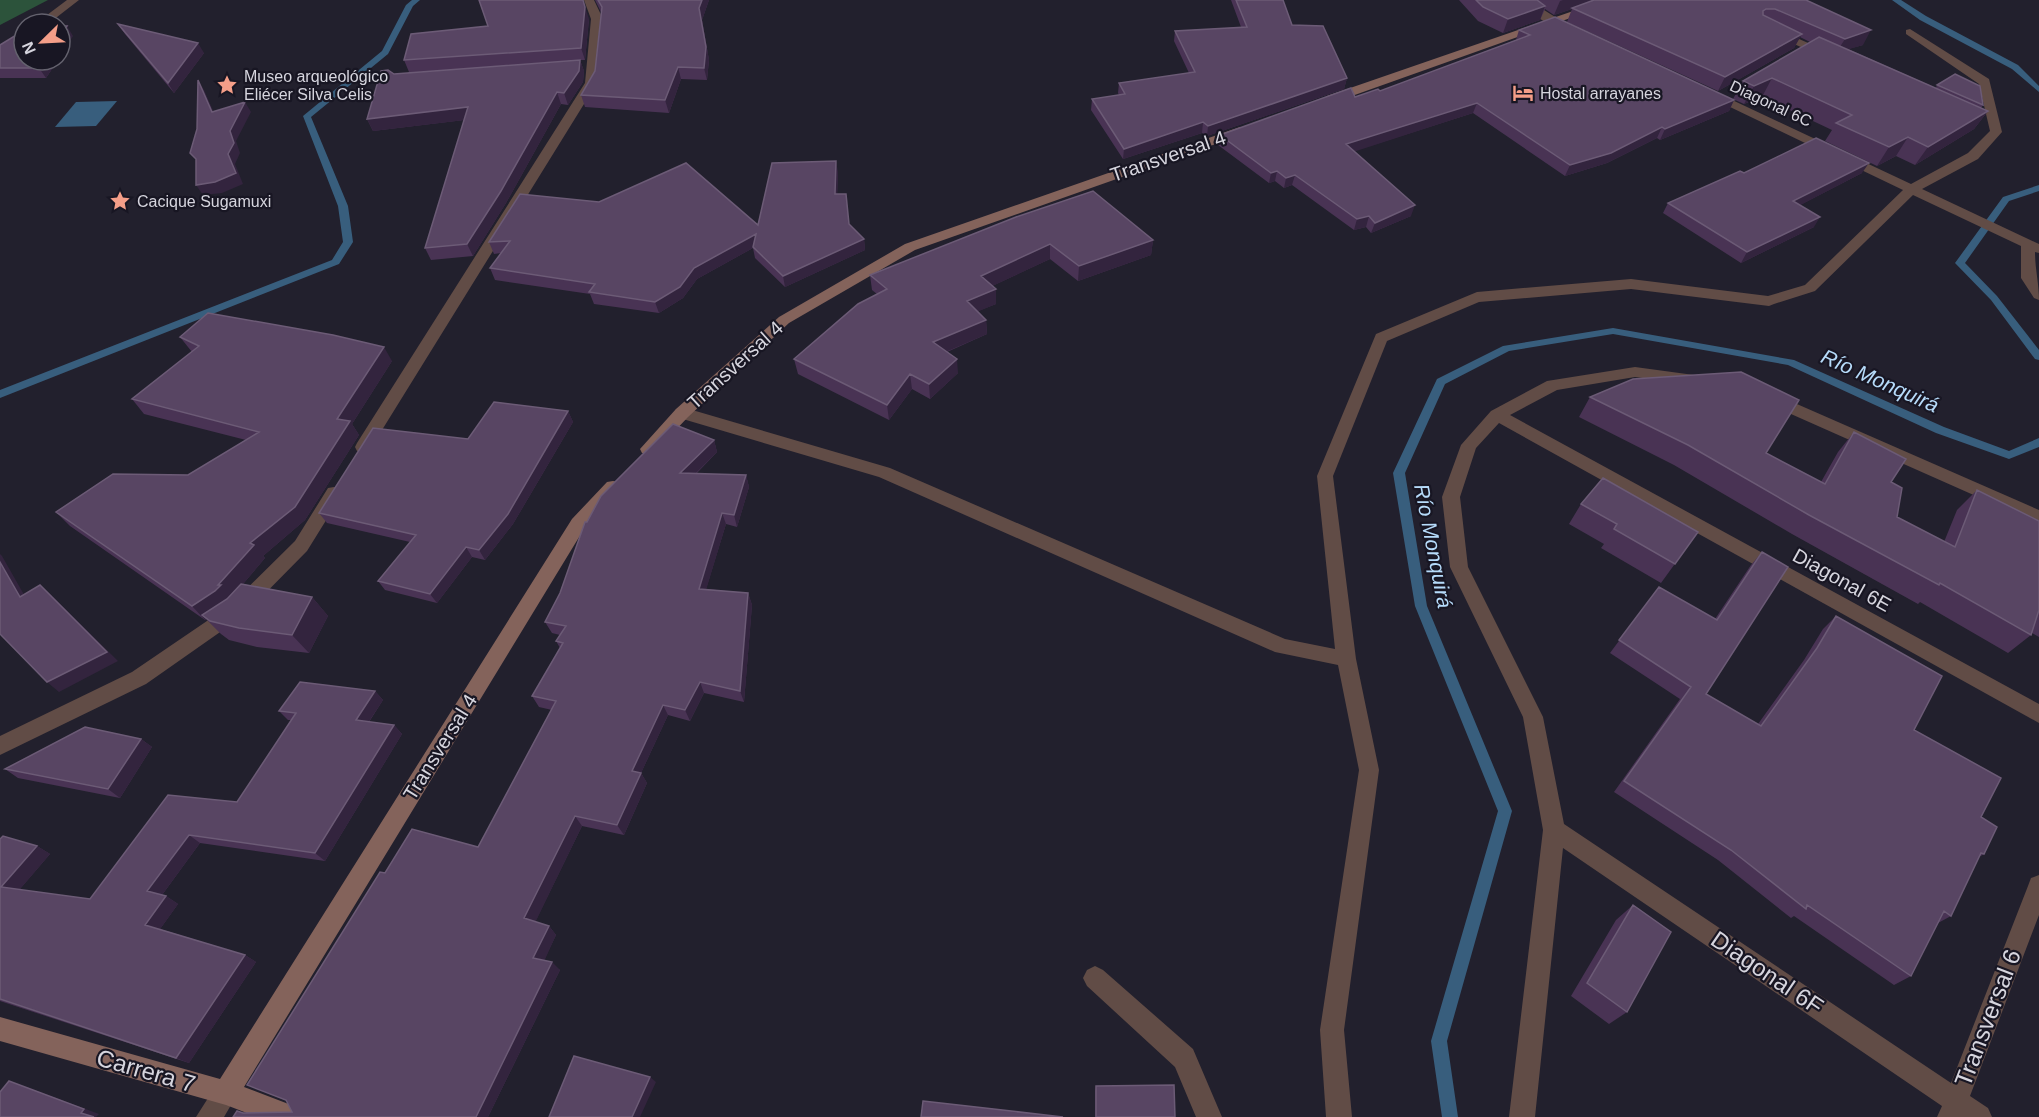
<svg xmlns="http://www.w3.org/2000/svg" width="2039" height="1117" viewBox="0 0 2039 1117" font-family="Helvetica,sans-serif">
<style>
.green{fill:#2c533b}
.water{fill:#385e7d}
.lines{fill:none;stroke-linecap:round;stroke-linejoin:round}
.stream{fill:#385e7d;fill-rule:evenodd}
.street{fill:#614c46;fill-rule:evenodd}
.secondary{fill:#84635b;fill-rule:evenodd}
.wall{fill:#493354}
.shaded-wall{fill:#33243e}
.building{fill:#584563;stroke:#6c5b76;stroke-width:1.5}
.labels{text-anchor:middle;stroke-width:4.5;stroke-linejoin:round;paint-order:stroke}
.far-poi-label{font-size:16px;fill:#d6d5de;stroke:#181623;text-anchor:start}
.far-street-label{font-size:16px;fill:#d6d5de;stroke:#181623}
.street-label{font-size:20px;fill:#d6d5de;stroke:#181623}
.water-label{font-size:21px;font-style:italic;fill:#b6dbfa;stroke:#181623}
.near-street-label{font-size:24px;fill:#d6d5de;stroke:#181623}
</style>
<rect width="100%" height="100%" fill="#22202d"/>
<path class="green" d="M0 0H48L0 25Z"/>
<path class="water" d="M117 101 96 126 55 127 76 102Z"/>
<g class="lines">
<path class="stream" d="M412 0H420L413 6 388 54 311 117 348 206 353 242 339 264 0 398V390L332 260 343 242 338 206 303 116 382 51 406 5Z
M1892 0H1901L1926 16 2018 65 2039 86V92L2012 69 1920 20Z
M2039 185V191L2009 201 1965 263 1997 296 2039 350V360L2035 359 1991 300 1955 263 2003 197Z
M1613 328 1794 360 1944 427 2009 451 2039 438V447L2009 459 1936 433 1788 365 1613 334 1509 351 1445 384 1405 473 1427 606 1512 811 1447 1041 1458 1117H1442L1431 1041 1498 811 1415 606 1393 473 1437 379 1503 346Z"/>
<path class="street" d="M67 0H79L48 24H35Z
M584 0H594L603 19 597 83 369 451H357L355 447 357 443 585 83 591 19Z
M1516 0H1528L1576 30 1574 32C1560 35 1525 10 1516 0Z
M1776 29 1831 53 1833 55 1827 58 1823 57 1772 34V30Z
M1910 29 1989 79 2002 132 1978 159 1922 189 2039 244V253L2035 252C2035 269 2039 283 2039 300L2034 298 2021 278V246L1913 195 1815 291 1774 304 1769 306 1631 289 1479 302 1387 341 1333 476 1356 659 1379 770 1344 1030 1352 1117H1326L1320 1030 1359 770 1338 665 1275 652 879 477 676 417 674 413 676 409 682 407 890 468 1285 639 1335 649 1317 476 1376 334 1477 292 1631 279 1768 296 1805 285 1903 190 1703 94 1709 90 1713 91 1911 184 1968 153 1990 131 1979 84 1906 34V30Z
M1635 367 1694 375 1700 376 1702 380 1700 384 1694 385 1635 377 1557 390 1510 415 2039 704V723L1499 423 1476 448 1460 497 1468 567 1543 717 1564 824 1951 1083 2028 886 2031 878 2039 875V915L1970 1096 1988 1108 1992 1117H1937L1942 1106 1563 848 1535 1117H1509L1543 830 1523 717 1450 567 1442 497 1461 445 1491 411 1547 381Z
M1772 393 2039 510V524L1766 403 1764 399 1766 395Z
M334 487 340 488 343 493 307 551 243 616 146 684 0 755V736L132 672 229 606 295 541 328 488Z
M1095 966 1103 970 1193 1049 1222 1117H1196L1175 1067 1087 986 1083 978 1087 970Z
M226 1081 235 1084 238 1093 224 1117H196L217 1084Z"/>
<path class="secondary" d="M1605 0H1621L1335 102 1331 103 1325 99 1327 96Z
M1240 127 1244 128 1246 131 1244 134 915 250 789 323 688 417 654 453H642L640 449 676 409 779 317 905 244Z
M613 481 619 482 622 487 619 492 584 529 244 1087 299 1108 303 1117H257L226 1105 0 1041V1017L220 1079 572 519 607 482Z"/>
</g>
<path class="wall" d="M595 0H709L702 20 709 60 707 80 681 79 669 113 585 107 581 95 595 71 601 12Z
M1231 0H1283L1292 25 1347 78 1344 89 1207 136 1202 133 1123 159 1091 110 1092 99 1119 95 1118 93 1119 83 1189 73 1174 41 1175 31 1241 27Z
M1459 0H1806L1863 45 1848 49 1936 88 1937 85 1983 105 1981 108 1988 111 1974 129 1915 165 1896 156 1877 166 1825 141 1832 130 1762 97 1744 104 1733 99 1743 81 1810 42 1800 37 1794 48 1718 91 1567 22 1572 9 1554 15 1545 9 1540 20 1503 33 1478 21Z
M589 19 585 60H580L584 71 583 82 568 105 561 104 506 203 473 256 431 260 425 248 464 120 373 131 367 119 409 72 404 60Z
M118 24 204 53 174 93 125 34Z
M1519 30 1734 100 1729 111 1660 140 1657 138 1607 163 1565 176 1473 113 1354 151 1411 216 1371 233 1366 227 1354 230 1292 185 1284 188 1275 181 1269 183 1218 145 1220 135 1380 91 1516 40Z
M0 45 58 60 46 78H0Z
M838 172 837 194H846L849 225 864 239 865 250 785 287 755 258 753 248 697 279 683 298 659 313 594 304 590 294 495 280 490 268 501 253 494 254 489 242 520 194 758 225Z
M1744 173H1862L1800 205 1814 227 1741 263 1663 213 1668 203Z
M1016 217 1153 240 1151 255 1078 281 1050 259 992 286 996 289V304L978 311 986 320 987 334 947 352 958 373 930 399 912 389 889 420 798 374 794 359 877 294 872 290 870 275Z
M180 337 392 361 352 424 359 435 305 520 263 556 265 558 243 584 312 597 328 616 309 653 257 647 229 640 221 634 206 619 205 620 70 526 56 512 188 475 246 440 144 414 132 399 192 352Z
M1590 397 1766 453 1821 482 1838 452 1854 432 1891 482 1897 517 1944 542 1957 510 1977 490 2039 521V637L2032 633 2031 635 2008 653 1920 602 1918 604 1792 534 1674 465 1579 417Z
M568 411 573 422 513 524 485 560 472 557 437 603 385 590 378 581 410 542 327 523 319 513 468 439Z
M714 440 717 452 696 474 746 475 749 487 737 527 726 524 706 589 748 593 752 605 744 702 704 693 690 721 668 715 641 773 647 783 624 835 582 826 535 922 549 926 556 935 544 960 560 970 488 1117 243 1113 292 1112 287 1101 247 1085 385 873 478 847 552 710 539 707 532 696 560 648 556 641 560 635 552 633 545 622 560 593 587 522Z
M1581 504 1698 532 1661 583 1601 548 1604 544 1569 524Z
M1762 552 1706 694 1758 724 1804 660 1823 629 1836 616 1914 730 1981 817 1984 854 1979 857 1951 916 1938 923 1911 976 1894 985 1794 916 1791 918 1718 860 1614 792 1680 699 1610 653 1659 587 1715 619 1751 565Z
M375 691 383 700 369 722 394 725 402 734 325 861 200 843 162 895 166 896 178 904 160 929 245 955 256 962 189 1063 0 1001V839L37 846 50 854 19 890 90 899 237 802 292 720H288L279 711Z
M141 739 152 747 120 798 18 778 5 769Z
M1633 905 1627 1012 1609 1024 1571 996 1616 920Z
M1096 1086 1175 1117H1095V1091Z"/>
<path class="shaded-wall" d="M702 0H709L702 20 709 60 707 80 704 68 699 8Z
M1563 0H1598L1572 8V9L1554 15 1560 1Z
M1545 6 1540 20 1503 33 1508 19Z
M585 7 589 19 585 60 581 48Z
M67 26 73 36 60 57V36Z
M1871 30 1863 45 1836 53 1845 39Z
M1802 34 1794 48 1718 91 1725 77Z
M198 43 204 53 174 93 168 83Z
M44 60H58L46 78 39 68Z
M580 60 584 71 583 82 568 105 564 93Z
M678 67 681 79 669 113 665 100Z
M1347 78 1344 89 1207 136 1208 126Z
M1772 78 1762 97 1744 104 1754 86Z
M198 80 204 90 218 122 212 112Z
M557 92 561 104 506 203 473 256 467 244Z
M1734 100 1729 111 1660 140 1665 129Z
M245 102 251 112 236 141 240 153 235 164 243 184 222 193 203 195 196 185 228 154 230 131Z
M1477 103 1473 113 1344 155 1346 144Z
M468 107 473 119 373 131 367 119Z
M1988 111 1974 129 1915 165 1928 147Z
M1203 122 1202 133 1123 159 1124 149Z
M1662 127 1657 138 1607 163 1565 176 1570 165Z
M1908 137 1896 156 1877 166 1889 147Z
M836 161 838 172 837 205 835 194Z
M1869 163 1862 173 1787 212 1793 201Z
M1277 171 1275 181 1269 183 1271 173Z
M1295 175 1292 185 1284 188 1286 178Z
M1415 205 1411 216 1371 233 1375 223Z
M1369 216 1366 227 1354 230 1357 219Z
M1820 217 1814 227 1741 263 1747 252Z
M756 234 753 248 697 279 683 298 659 313 655 302 694 268Z
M864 239 865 250 785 287 783 276Z
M1153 240 1151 255 1078 281 1079 266Z
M1050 244V259L982 291 981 276Z
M996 289V304L967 316V301Z
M986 320 987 334 934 357 933 342Z
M384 347 392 361 352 424 359 435 305 520 263 556 265 558 232 597 202 615 206 619 205 620 192 606 218 585 250 543 337 419Z
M957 359 958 373 930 399 929 384Z
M910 374 912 389 889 420 887 405Z
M568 411 573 422 513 524 485 560 479 550Z
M714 440 717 452 684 485 680 473Z
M746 475 749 487 737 527 734 515Z
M722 513 726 524 703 600 699 589Z
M466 547 472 557 437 603 430 594Z
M0 554 2 556 31 607 20 597 0 562Z
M40 585 51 595 118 661 59 692 47 682Z
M748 593 752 605 744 702 740 691Z
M312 597 328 616 309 653 292 635Z
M700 682 704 693 690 721 685 710Z
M375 691 383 700 364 729 356 720Z
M663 705 668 715 641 773 647 783 624 835 617 825 632 771Z
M394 725 402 734 325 861 315 853Z
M141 739 152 747 120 798 108 789Z
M575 816 582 826 533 927 524 918Z
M189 835 200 843 159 899 147 891Z
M37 846 50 854 15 895 1 887Z
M166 896 178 904 158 932 145 925Z
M549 926 556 935 542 966 533 958Z
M245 955 256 962 189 1063 176 1058Z
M552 962 560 970 488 1117H476Z
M650 1077 656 1082 640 1117H632Z
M24 1086 99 1114 96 1117H93L81 1113Z"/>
<path class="building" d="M479 0H583L585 7 581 48 404 60 411 34 488 26Z
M598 0H702L699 8 706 47 704 68 678 67 665 100 581 95 595 71 602 7Z
M1236 0H1283L1292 25 1323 26 1347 78 1208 126 1203 122 1124 149 1092 99 1125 94 1119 83 1195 72 1175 31 1247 27Z
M1476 0H1537L1545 6 1508 19 1483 7Z
M1594 0H1806L1871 30 1845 39 1775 9H1766L1763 11V15L1802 34 1725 77 1572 8Z
M1555 17 1734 100 1665 129 1662 127 1611 153 1570 165 1477 103 1346 144 1415 205 1375 223 1369 216 1357 219 1295 175 1286 178 1277 171 1271 173 1220 135 1351 88 1355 97 1378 89 1380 91 1530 35 1519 30Z
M22 23 33 24H24V60H44L39 68H0V45L18 34Z
M118 24 198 43 168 83Z
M60 26H67L60 36Z
M1819 37 1988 111 1928 147 1908 137 1889 147 1836 123 1852 115 1772 78 1754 86 1743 81Z
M580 60 579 71 564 93 557 92 501 191 467 244 425 248 468 107 367 119 381 71 388 70 394 74Z
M1955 74 1980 86 1983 105 1937 85Z
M198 80 212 112 245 102 230 131 234 143 228 154 236 173 215 182 196 185V159L190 153 197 129Z
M1816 138 1869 163 1793 201 1820 217 1747 252 1668 203 1740 171 1744 173Z
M836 161 835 194H846L849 224 864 239 783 276 753 247 756 234 694 268 680 287 655 302 589 292 595 284 490 268 510 241 489 242 520 194 599 202 686 163 758 225 772 163Z
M1093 191 1153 240 1079 266 1050 244 981 276 996 289 967 301 986 320 933 342 957 359 929 384 910 374 887 405 794 359 858 304 887 289 870 275 1016 217Z
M208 313 333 335 384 347 337 419 350 421 295 507 250 543 254 545 218 585H221L215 591 192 606 56 512 113 474 188 475 259 432 132 399 199 346 180 337Z
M1741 372 1799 400 1766 453 1825 484 1854 432 1906 459 1891 482 1902 488 1897 517 1955 547 1977 490 2039 521V610L2031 635 1940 583 1939 585 1809 515 1688 445 1590 397 1633 379Z
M494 402 568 411 508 514 479 550 466 547 430 594 378 581 416 535 319 513 373 428 468 439Z
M673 424 714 440 680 473 746 475 734 515 722 513 699 589 748 593 740 691 700 682 685 710 663 705 632 771 641 773 617 825 575 816 524 918 549 926 533 958 552 962 476 1117H233L237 1111 243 1113 292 1112 286 1100 247 1085 380 872 385 873 412 829 478 847 556 701 532 696 563 643 556 641 566 626 545 622 560 593 585 522H587L601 496Z
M1603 478 1698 532 1675 564 1614 529 1617 524 1581 504Z
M1762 552 1788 567 1706 694 1761 726 1817 648 1836 616 1942 676 1914 730 2001 778 1981 817 1997 827 1984 854 1981 853 1951 916 1944 911 1911 976 1807 905 1806 909 1731 850 1624 781 1691 687 1619 640 1659 587 1717 620Z
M0 562 20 597 40 585 107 652 47 682 0 634Z
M241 584 312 597 292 635 239 628 210 621 202 615 227 599Z
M300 682 375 691 356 720 394 725 315 853 189 835 147 891 166 896 145 925 245 955 176 1058 0 999V839L3 836 37 846 1 887 90 899 168 795 237 802 296 713 279 711Z
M85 727 141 739 108 789 5 769Z
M1633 905 1671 932 1627 1012 1587 983Z
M574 1056 650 1077 632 1117H549Z
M9 1081 84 1109 81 1113 94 1117H0V1092Z
M1174 1085 1175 1117H1096V1086Z
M923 1101 1063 1117H921Z"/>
<defs>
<g id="sight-bare" transform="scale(1.62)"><path d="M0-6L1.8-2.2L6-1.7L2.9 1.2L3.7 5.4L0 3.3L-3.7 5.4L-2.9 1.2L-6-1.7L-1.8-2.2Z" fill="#f49e88" stroke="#181623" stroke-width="2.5" paint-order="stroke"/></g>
<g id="hotel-bare" transform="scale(1.62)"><path d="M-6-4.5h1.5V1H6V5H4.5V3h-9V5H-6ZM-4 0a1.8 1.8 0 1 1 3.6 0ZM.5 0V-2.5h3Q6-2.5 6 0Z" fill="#f49e88" stroke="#181623" stroke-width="2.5" paint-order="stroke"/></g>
</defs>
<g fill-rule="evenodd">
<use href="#sight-bare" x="227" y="85"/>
<use href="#hotel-bare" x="1523" y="93"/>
<use href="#sight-bare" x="120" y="201"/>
</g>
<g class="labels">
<g class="far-poi-label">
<text x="244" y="82">Museo arqueológico<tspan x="244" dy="18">Eliécer Silva Celis</tspan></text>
<text x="1540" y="99">Hostal arrayanes</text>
<text x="137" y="207">Cacique Sugamuxi</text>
</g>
<g class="far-street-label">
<text transform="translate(1771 103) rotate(25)" y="6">Diagonal 6C</text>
</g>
<g class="street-label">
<text transform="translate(1168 156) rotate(-19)" y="7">Transversal 4</text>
<text transform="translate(735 365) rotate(-42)" y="7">Transversal 4</text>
<text transform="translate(1842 580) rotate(29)" y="7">Diagonal 6E</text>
<text transform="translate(440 747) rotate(-58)" y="7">Transversal 4</text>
</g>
<g class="water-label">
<text transform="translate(1880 381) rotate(24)" y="7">Río Monquirá</text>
<text transform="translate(1433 546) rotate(79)" y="7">Río Monquirá</text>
</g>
<g class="near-street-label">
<text transform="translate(1767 973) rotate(34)" y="8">Diagonal 6F</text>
<text transform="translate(1988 1018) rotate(-69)" y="8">Transversal 6</text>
<text transform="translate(146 1071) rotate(16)" y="8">Carrera 7</text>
</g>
</g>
<g transform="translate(42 42) rotate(246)"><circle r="28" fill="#181623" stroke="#64626e" stroke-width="1.5"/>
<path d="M0-4.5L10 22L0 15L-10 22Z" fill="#f49e88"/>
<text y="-9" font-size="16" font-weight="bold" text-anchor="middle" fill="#d6d5de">N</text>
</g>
</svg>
